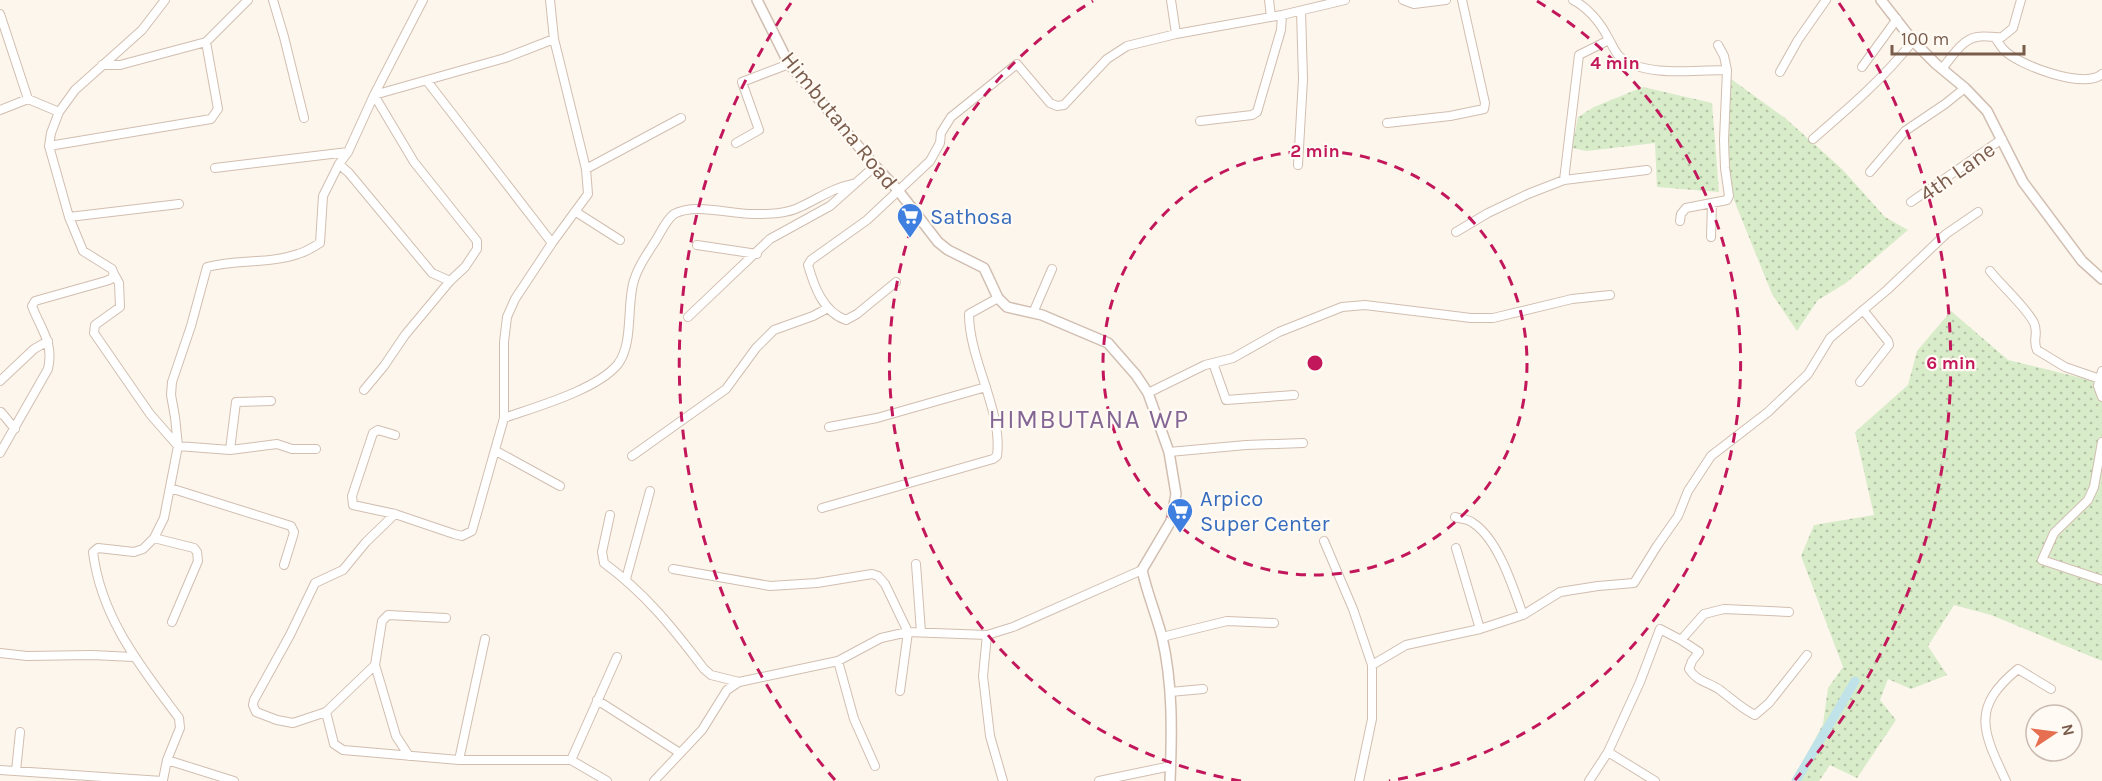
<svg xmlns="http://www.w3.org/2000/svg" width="2102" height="781" viewBox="0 0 2102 781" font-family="Karla,sans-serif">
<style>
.grass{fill:url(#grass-dots)}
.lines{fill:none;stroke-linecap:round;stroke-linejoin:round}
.canal{stroke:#bfe3e8;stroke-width:9}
.minor-casing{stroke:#d1beb0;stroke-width:10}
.tertiary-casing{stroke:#d1beb0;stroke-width:12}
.minor{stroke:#fff;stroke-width:8}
.tertiary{stroke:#fff;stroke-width:9}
.ring{fill:none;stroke:#c2185b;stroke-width:3;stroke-dasharray:10 8}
.labels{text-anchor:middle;stroke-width:4.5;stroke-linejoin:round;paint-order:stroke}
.street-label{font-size:22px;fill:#7a5c4d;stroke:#fffaf3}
.shop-label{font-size:22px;fill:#366cbe;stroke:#fffaf3;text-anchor:start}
.quarter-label{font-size:26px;letter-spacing:1.5px;fill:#846695;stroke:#fffaf3}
.centre{fill:#c2185b;stroke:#fffaf3;stroke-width:3}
.ring-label{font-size:18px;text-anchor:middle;font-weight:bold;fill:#c2185b;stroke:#fffaf3;stroke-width:4.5;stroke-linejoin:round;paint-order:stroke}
</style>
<defs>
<pattern id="grass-dots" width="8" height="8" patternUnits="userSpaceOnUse" patternTransform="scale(1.5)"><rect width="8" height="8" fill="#d8ecc9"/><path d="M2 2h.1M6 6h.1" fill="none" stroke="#b4c2a5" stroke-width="1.8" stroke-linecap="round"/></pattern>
</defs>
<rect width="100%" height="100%" fill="#fdf6ec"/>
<path class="grass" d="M1727 76 1785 118 1842 169 1885 217 1908 230 1846 283 1818 300 1797 331 1772 294 1734 200 1722 140Z
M1643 87 1712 103 1719 192 1657 187 1655 143 1587 151 1572 148 1578 117 1594 107Z
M1951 311 2008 360 2102 383V661L1991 615 1954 605 1928 646 1947 675 1911 689 1888 679 1880 700 1896 720 1857 778 1830 765 1819 781H1793L1823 724 1828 688 1843 667 1801 556 1814 525 1874 515 1855 432 1908 385 1917 351Z"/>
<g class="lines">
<path class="canal" d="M1796 781 1855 681"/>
<g class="minor-casing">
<path id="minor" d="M273 0 284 37 304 118
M1171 0 1176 34
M1269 0 1271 17
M1403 0 1414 4 1446 0
M1573 0C1587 7 1600 22 1607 36 1611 42 1614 51 1619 56 1642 78 1698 70 1727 70
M0 14 28 99
M1995 38C1998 41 2000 46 2004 50 2018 65 2085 90 2102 74
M1609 40 1579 55 1564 180 1647 170
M102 65H120L206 42 248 0
M1862 67 1897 19
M1942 69C1951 58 1962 39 1977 37 1985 35 1994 38 2002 37L2013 28 2021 0
M1780 72 1798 40 1826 0
M427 81 552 243
M0 110 28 99 59 112
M1200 121 1252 115 1257 112 1281 30 1282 15
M1387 123 1450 116 1484 109 1485 103 1462 0
M1813 139C1849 108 1884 78 1913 41
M736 143 759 130 742 82 789 64
M49 146 211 119 218 109 206 42
M339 164 349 173 432 273 450 281
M1298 165 1303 79 1301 11
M215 168 348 152
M586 169 681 118
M1870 172 1905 131 1945 104 1965 88
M1911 202 2002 139
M576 212 620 240
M69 217 179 204
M1680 221 1681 214 1686 208 1727 200 1729 196 1725 168 1724 140 1727 70 1724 56 1718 45
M1456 232 1488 213 1528 194 1564 180
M1711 237 1712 204
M697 245 757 254
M1990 271C2001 285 2027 308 2034 323 2039 334 2032 340 2037 350L2065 367 2100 379
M114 274 119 283 120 307 95 325 94 333 150 414 178 446 230 450 277 444 292 449H316
M896 282 857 314 846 320C823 312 814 286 808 265L811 260 867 220 930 161 940 143 941 133 951 117 1017 64 1050 103 1057 106 1064 105 1107 59 1127 46 1176 34 1282 15 1345 0
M1033 313 1052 269
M688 317 770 239 830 206 875 166
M1213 363 1226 400 1294 395
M2102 371 2098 386 2102 397
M0 381 34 349 48 341
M1860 382 1889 345 1888 341 1863 310
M364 390 384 366 405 335 450 281 465 267 477 249V241L414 162 374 95 505 58 554 39
M1148 393 1205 365 1233 358 1279 332 1342 307 1365 305 1471 318H1493L1572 299 1610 295
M0 414 1 412 15 429
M504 418C535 407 597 390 618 364 633 344 627 308 633 284 637 268 647 254 656 240 661 232 666 220 674 214 695 202 732 215 755 214 770 214 786 214 800 207 820 198 830 189 853 184
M829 427 877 418 986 387
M395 435 378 430 373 433 352 496 353 505 395 514 454 534 462 536 472 531 504 418V342L507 317 515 299 552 243 588 194 586 169 554 39 550 0
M2102 442 2094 487 2088 500 2054 533 2042 560 2102 580
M230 450 236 402 271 401
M496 451 560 486
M1169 452 1246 445 1303 443
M0 453 48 369C54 342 41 330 32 306L35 301 106 281 111 279 114 274 112 269 83 251 69 217 49 146 51 133 59 112 75 90 142 30 165 0
M632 456 726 389 756 348 774 330 813 316 828 308
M170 488 291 526 294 532 293 536 284 565
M822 508 993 459 997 456C1003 411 969 360 969 314L998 298
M610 515 602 552 604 563C645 593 673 628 704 669L711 675 739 682
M1455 517C1460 519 1469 519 1473 523 1498 539 1513 587 1523 615
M154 538 194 548 197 552 198 561 172 622
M1324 541 1353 609 1372 665V719L1359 781
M1456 548 1480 629
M916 564 921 632
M673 569 770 586 817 583 872 574 878 576 885 584 908 632 900 691
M626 579 650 491
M987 635 983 676 990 736 1003 781
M1162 637 1227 621 1274 623
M1681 640 1699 652 1692 661 1689 669C1697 682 1709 682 1720 690 1732 699 1742 709 1755 715L1769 703 1807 655
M0 653 27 656 92 655 133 657
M838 661 854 719 875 766
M375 665 326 712 293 723 277 720 256 712 253 705 254 700 290 635 315 583 343 570 366 542 395 514
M1372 665 1406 645 1480 629 1523 615 1560 592 1598 586 1634 583 1657 546 1678 516 1688 491 1711 456 1768 412 1808 374 1830 338 1887 290 1946 234 1978 212
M1170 692 1203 689
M597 700 680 753
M326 712 334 744 343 750 459 760H571L607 781
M1608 752 1655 781
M409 756 396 736 375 665 382 621 388 615 446 618
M167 760 234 781
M459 760 485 639
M571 760 617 657
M0 770 162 781
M16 771 20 732
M163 780 167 760 180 728 179 718C141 667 101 618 93 552L98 548 134 552 143 549 154 538 164 518 178 446 175 417 171 395 172 382 191 326 207 267C237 259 269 264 298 254 306 252 313 247 320 243L323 196 339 164 348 152 374 95 423 0
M654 781 702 730 727 690 739 682 838 661 881 638 908 632 987 635 1013 627 1142 570
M1099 781 1171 766
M1589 781 1608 752 1640 682 1660 629 1681 640 1704 614 1724 609 1789 612
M2006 781C1983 732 1970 708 2018 669L2051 689"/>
</g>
<g class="tertiary-casing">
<path id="tertiary" d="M757 0 789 64 875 166 897 189 938 242 948 250 984 268 998 298 1007 307 1042 315 1108 343 1136 375 1148 393 1169 452 1176 494 1171 521 1142 570C1147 593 1156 614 1162 637 1173 684 1172 733 1170 781
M1881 0 1913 41 1936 64 1965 88 1987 111 2023 182 2082 261 2102 279"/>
</g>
<use href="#minor" class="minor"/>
<use href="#tertiary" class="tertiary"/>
</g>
<g class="ring">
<circle cx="1315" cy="363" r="212"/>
<path d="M1241 781A424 424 0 0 1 1093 1M1537 1A424 424 0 0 1 1389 781"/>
<path d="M835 780A636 636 0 0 1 791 3M1839 3A636 636 0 0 1 1795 780"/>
</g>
<defs>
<g id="supermarket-pin" transform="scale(1.35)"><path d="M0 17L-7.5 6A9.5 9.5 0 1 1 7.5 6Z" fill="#3f7fe0" stroke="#fffaf3"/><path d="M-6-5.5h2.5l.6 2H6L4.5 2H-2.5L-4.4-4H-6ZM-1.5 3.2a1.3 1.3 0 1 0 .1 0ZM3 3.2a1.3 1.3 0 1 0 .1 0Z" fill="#fff"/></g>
</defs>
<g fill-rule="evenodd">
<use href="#supermarket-pin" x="910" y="216"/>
<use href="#supermarket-pin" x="1180" y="511"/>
</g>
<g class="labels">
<g class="street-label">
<text transform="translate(840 120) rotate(51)" y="8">Himbutana Road</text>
<text transform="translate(1957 171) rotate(-35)" y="8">4th Lane</text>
</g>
<g class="shop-label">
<text x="930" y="224">Sathosa</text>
<text x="1200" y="506">Arpico<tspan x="1200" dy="25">Super Center</tspan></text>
</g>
<g class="quarter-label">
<text x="1089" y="428">HIMBUTANA WP</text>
</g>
</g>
<circle cx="1315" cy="363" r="9" class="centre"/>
<g class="ring-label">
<text x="1615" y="69">4 min</text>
<text x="1315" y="157">2 min</text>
<text x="1951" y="369">6 min</text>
</g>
<g transform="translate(2054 733) rotate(77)"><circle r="28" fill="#fffaf3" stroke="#cabbb1" stroke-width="1.5"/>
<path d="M0-4.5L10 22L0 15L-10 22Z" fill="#e76f51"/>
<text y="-9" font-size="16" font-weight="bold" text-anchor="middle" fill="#7a5c4d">N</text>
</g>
<path d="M1892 45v9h132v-9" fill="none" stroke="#7a5c4d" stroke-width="3"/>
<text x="1901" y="45" font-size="18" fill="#7a5c4d" stroke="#fffaf3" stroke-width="4.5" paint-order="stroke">100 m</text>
</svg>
